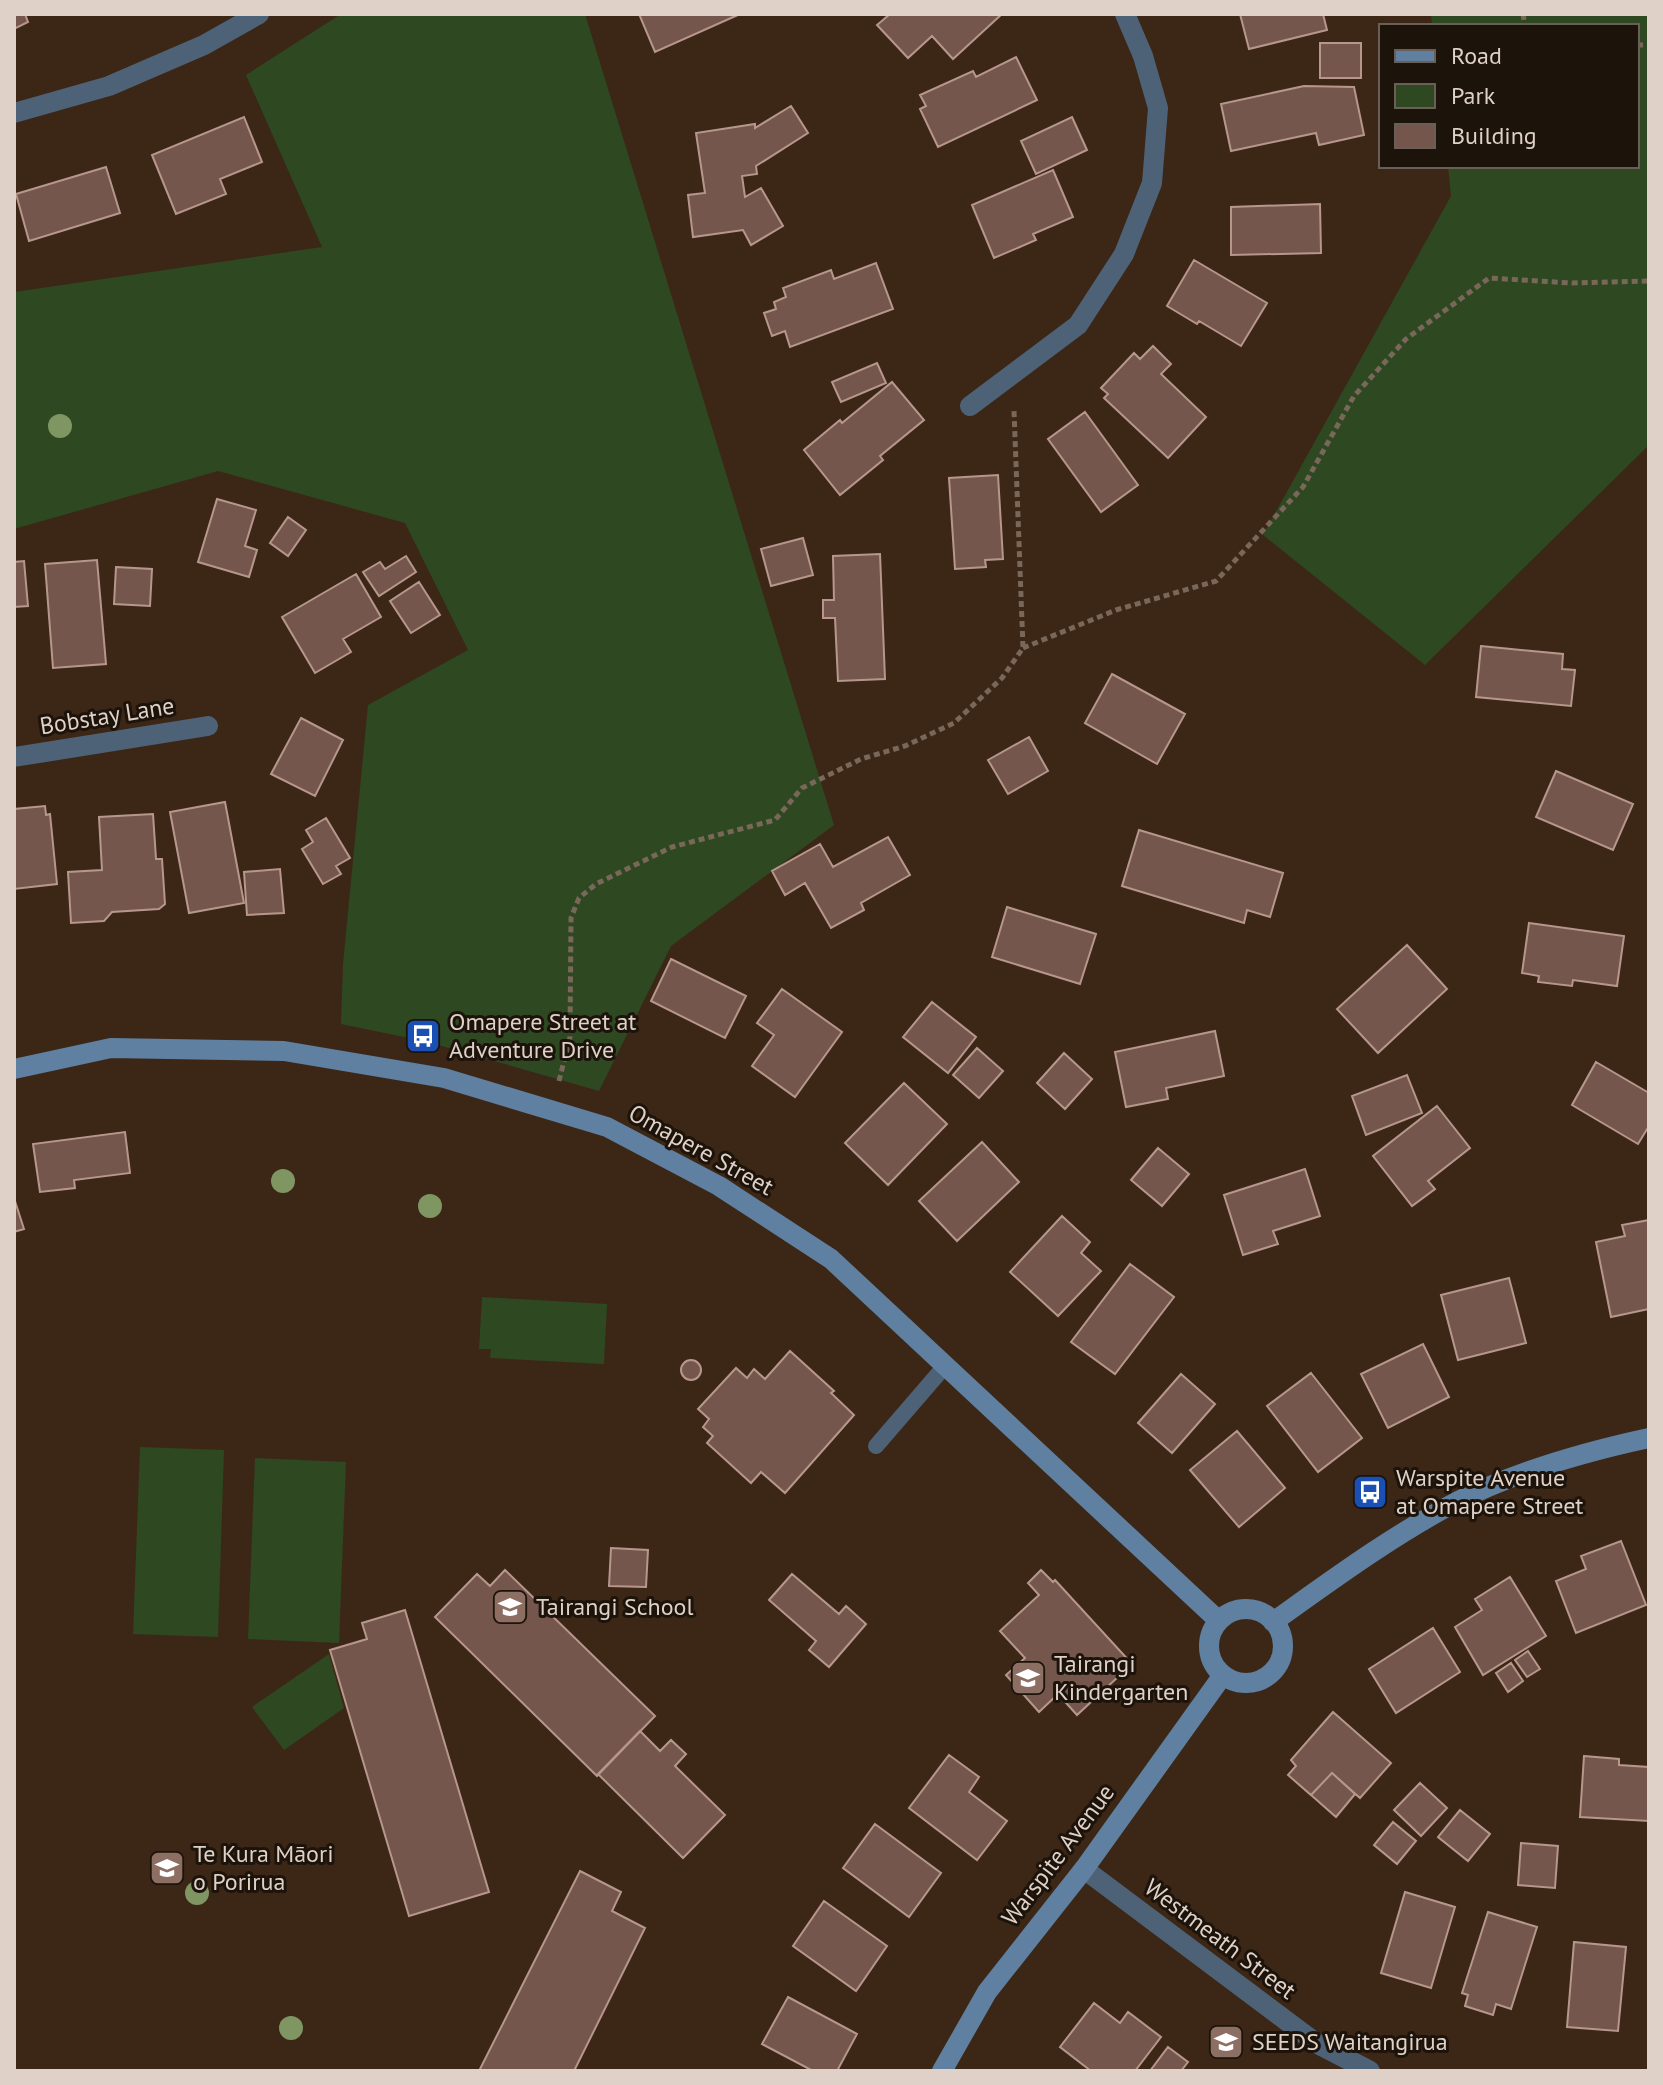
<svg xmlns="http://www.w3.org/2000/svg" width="1663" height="2085" viewBox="0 0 1663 2085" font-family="'PT Sans',sans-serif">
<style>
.green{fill:#2e4822}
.building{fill:#74564d;stroke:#b7978c;stroke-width:2}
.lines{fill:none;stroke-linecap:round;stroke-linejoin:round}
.path{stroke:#796759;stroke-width:5;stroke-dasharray:6 4;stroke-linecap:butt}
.service{stroke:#4e6277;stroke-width:16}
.minor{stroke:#4e6277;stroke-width:20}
.secondary{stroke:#5f80a1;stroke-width:20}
.tree{fill:#809662}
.labels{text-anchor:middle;stroke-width:6;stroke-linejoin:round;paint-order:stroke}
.street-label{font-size:24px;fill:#dfd1c7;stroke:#1c130b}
.poi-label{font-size:24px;fill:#dfd1c7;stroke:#1c130b;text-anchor:start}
</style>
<rect width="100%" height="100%" fill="#3c2717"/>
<path class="green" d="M341 14H585L834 825 671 946 599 1091 428 1042 341 1024 343 964 368 705 468 650 405 523 218 471 14 529V292L322 247 246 75Z
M1431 14H1649V445L1425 665 1263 535 1451 196 1448 166H1637V26H1432Z
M482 1297 607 1304 604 1364 490 1358 491 1349H479Z
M140 1447 224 1450 218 1637 133 1634Z
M255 1458 346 1462 339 1643 248 1639Z
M329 1654 344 1708 284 1750 252 1707Z"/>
<path class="building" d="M14 14H25L28 22 14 29Z
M639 14H740L655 52Z
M890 14H1002L953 59 932 36 908 58 877 25Z
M1240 14H1323L1327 30 1249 49Z
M1320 43H1361V78H1320Z
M1016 57 1037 100 938 147 920 109 926 106 920 95 973 71 976 77Z
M1304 86 1354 87 1364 135 1319 145 1316 133 1231 151 1221 104Z
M791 106 808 133 756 166 757 174 742 176 745 197 761 188 783 226 751 245 743 230 693 237 688 195 705 193 696 133 755 124V128Z
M244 117 262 162 220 179 226 194 176 214 152 155Z
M1072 117 1087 150 1036 174 1021 141Z
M106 167 120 213 29 241 16 194Z
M1053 170 1073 217 1033 234 1036 240 994 258 972 205Z
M1320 204 1321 253 1231 255V207Z
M1194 260 1267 303 1241 346 1199 321 1197 324 1167 306Z
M876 263 893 309 790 347 785 331 772 336 764 313 776 309 774 302 786 297 783 288 831 270 834 279Z
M1153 346 1171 364 1161 374 1206 417 1168 458 1104 398 1108 394 1101 388 1134 353 1140 359Z
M877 363 886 383 841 402 832 382Z
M892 382 924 420 880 456 883 460 840 495 804 450 840 420 842 423Z
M1085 412 1138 485 1101 512 1048 439Z
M998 475 1003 559 985 560 986 567 955 569 949 478Z
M217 499 256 510 245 546 257 550 249 577 198 562Z
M288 517 306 530 288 556 270 543Z
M803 538 813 575 771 586 761 549Z
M880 554 885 679 838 681 835 618H823V600H834L833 556Z
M406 556 416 572 379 596 363 572 380 562 385 569Z
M97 560 106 664 53 668 45 564Z
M24 561 28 606 14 607V562Z
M116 567 152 569 150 606 114 604Z
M356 574 381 617 343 639 351 652 315 673 282 617Z
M419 582 440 615 411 633 390 601Z
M1481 646 1563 654 1562 669 1575 670 1571 706 1476 697Z
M1112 674 1185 714 1157 764 1085 723Z
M301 718 343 740 315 796 271 774Z
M1029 737 1048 771 1008 794 988 760Z
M1556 771 1633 804 1613 850 1536 817Z
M225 802 244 903 189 913 170 812Z
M45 806 46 815 50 814 57 884 14 889V809Z
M153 814 156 859H162L165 904 159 909 112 912 104 921 71 923 68 872 102 870 99 817Z
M326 818 350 858 336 866 341 874 323 884 302 849 313 842 306 830Z
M1139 830 1283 873 1270 917 1247 910 1244 923 1122 886Z
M888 837 910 875 861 903 864 910 831 928 805 883 785 895 772 871 820 844 833 867Z
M280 869 284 913 247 915 244 872Z
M1007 907 1096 934 1080 984 992 957Z
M1529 923 1624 936 1617 986 1573 980 1572 986 1538 982 1539 976 1522 973Z
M1407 945 1447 989 1378 1053 1337 1009Z
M671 959 746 996 725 1038 651 1001Z
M782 989 842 1032 795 1097 752 1066 774 1035 757 1023Z
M932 1002 976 1037 948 1073 903 1037Z
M1215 1031 1224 1076 1166 1088 1168 1099 1126 1107 1115 1052Z
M977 1048 1003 1071 979 1098 953 1075Z
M1064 1053 1092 1079 1065 1109 1037 1083Z
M1596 1062 1649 1093V1126L1638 1144 1572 1105Z
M1407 1075 1422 1113 1366 1135 1352 1096Z
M904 1083 947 1124 888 1185 845 1143Z
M1437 1106 1470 1148 1428 1181 1435 1189 1412 1206 1373 1156Z
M125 1132 130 1173 74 1180 75 1188 40 1192 33 1144Z
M982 1142 1019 1182 957 1241 919 1201Z
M1158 1148 1189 1174 1162 1206 1131 1180Z
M1305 1169 1320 1216 1273 1231 1278 1244 1243 1255 1224 1195Z
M14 1198 24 1229 14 1232Z
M1062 1216 1090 1242 1081 1253 1101 1271 1058 1316 1010 1272Z
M1649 1220V1309L1611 1317 1596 1242 1625 1236 1622 1225Z
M1130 1264 1174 1297 1115 1374 1071 1342Z
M1509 1278 1526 1343 1458 1360 1441 1295Z
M1423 1344 1449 1397 1388 1428 1361 1374Z
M790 1351 834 1391 831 1393 854 1415 785 1493 761 1472 751 1483 707 1443 713 1436 703 1427 709 1419 698 1409 736 1368 747 1378 754 1369 765 1379Z
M681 1370a10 10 0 1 1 20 0a10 10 0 1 1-20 0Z
M1311 1373 1362 1438 1318 1472 1267 1406Z
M1181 1374 1215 1404 1172 1453 1138 1423Z
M1237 1431 1285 1488 1239 1527 1190 1470Z
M1621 1541 1646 1605 1576 1633 1556 1581 1586 1569 1581 1556Z
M611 1548 648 1550 646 1587 609 1586Z
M505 1570 655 1716 597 1776 435 1617 477 1574 490 1586Z
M1041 1570 1053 1582 1055 1580 1132 1664 1077 1715 1058 1694 1039 1712 1006 1675 1025 1658 1000 1631 1039 1595 1028 1583Z
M792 1574 839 1614 846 1606 866 1624 829 1667 809 1650 816 1641 769 1600Z
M1510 1577 1546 1636 1483 1675 1455 1627 1482 1610 1475 1599Z
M405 1610 489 1892 409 1916 330 1650 367 1639 362 1623Z
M1433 1628 1460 1672 1396 1713 1369 1669Z
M1528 1651 1540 1669 1527 1677 1515 1660Z
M1511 1663 1523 1681 1508 1692 1496 1673Z
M1333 1712 1391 1763 1360 1798 1332 1773 1311 1795 1288 1775 1296 1766 1291 1760Z
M640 1731 660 1751 671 1740 686 1754 675 1766 725 1815 683 1858 598 1774Z
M949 1755 979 1777 969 1792 1007 1821 977 1860 909 1808Z
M1584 1756 1619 1759V1765L1649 1767V1821L1580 1817Z
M1332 1773 1355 1794 1336 1817 1311 1795Z
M1420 1783 1447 1808 1421 1836 1394 1810Z
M1460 1810 1490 1834 1468 1861 1438 1837Z
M1393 1822 1416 1841 1397 1864 1374 1845Z
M875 1824 941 1873 909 1917 843 1868Z
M1521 1843 1558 1846 1555 1888 1518 1885Z
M580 1871 621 1892 612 1911 645 1928 574 2071H479Z
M1405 1892 1455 1907 1431 1988 1381 1973Z
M824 1901 887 1946 856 1991 793 1946Z
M1488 1912 1537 1927 1511 2009 1496 2004 1493 2015 1465 2006 1468 1995 1462 1993Z
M1574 1942 1626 1947 1618 2031 1567 2027Z
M788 1997 857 2034 837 2071H813L762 2044Z
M1094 2003 1120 2023 1128 2012 1161 2037 1135 2071H1091L1060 2047Z
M1168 2047 1188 2062 1181 2071H1150Z"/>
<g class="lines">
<path class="path" d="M1523 14 1525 26
M1637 45H1649
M1023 648 1116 610 1216 581 1303 487 1354 396 1406 339 1489 278 1572 283 1649 281
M559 1081 570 1037 571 918 579 898 596 884 672 847 775 820 802 788 861 759 905 746 954 723 1002 678 1023 648 1014 411"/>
<path class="service" d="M876 1446 945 1366"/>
<path class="minor" d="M14 113 109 86 204 45 259 14
M970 406 1078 325 1124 254 1152 183 1158 108 1143 56 1125 14
M14 757 208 726
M1084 1869 1316 2043 1370 2071"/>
<path class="secondary" d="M14 1069 111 1048 284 1051 444 1078 607 1127 719 1186 831 1259 1219 1621
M1209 1646a37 37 0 1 1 74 0a37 37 0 1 1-74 0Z
M1273 1622C1332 1580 1393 1535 1458 1501 1517 1471 1584 1452 1649 1438
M942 2071 987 1992 1084 1869 1223 1675"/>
</g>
<g class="tree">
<circle cx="60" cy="426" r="12"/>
<circle cx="283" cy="1181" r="12"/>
<circle cx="430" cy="1206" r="12"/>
<circle cx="197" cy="1893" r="12"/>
<circle cx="291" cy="2028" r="12"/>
</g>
<defs>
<g id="bus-square" transform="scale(1.8)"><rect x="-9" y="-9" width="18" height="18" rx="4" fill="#1a4fb4" stroke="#1c130b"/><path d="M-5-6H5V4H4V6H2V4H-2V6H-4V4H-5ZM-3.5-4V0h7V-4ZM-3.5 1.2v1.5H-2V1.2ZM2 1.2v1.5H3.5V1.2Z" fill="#fff"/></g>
<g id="school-square" transform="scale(1.8)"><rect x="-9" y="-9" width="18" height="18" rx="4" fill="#8d6e63" stroke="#1c130b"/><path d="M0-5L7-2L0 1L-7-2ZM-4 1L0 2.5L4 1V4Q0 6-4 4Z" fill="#fff"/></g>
</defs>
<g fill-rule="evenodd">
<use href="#bus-square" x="423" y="1036"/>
<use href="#bus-square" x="1370" y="1492"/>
<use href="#school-square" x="510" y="1607"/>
<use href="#school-square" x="1028" y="1678"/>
<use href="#school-square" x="167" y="1868"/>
<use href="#school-square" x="1226" y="2042"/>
</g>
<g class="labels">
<g class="street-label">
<text transform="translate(107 716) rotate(-9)" y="8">Bobstay Lane</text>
<text transform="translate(701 1150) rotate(29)" y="8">Omapere Street</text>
<text transform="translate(1058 1855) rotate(-53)" y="8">Warspite Avenue</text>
<text transform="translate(1220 1939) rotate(37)" y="8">Westmeath Street</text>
</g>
<g class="poi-label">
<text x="449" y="1030">Omapere Street at<tspan x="449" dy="28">Adventure Drive</tspan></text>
<text x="1396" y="1486">Warspite Avenue<tspan x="1396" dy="28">at Omapere Street</tspan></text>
<text x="536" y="1615">Tairangi School</text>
<text x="1054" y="1672">Tairangi<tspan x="1054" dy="28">Kindergarten</tspan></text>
<text x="193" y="1862">Te Kura Māori<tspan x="193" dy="28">o Porirua</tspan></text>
<text x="1252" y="2050">SEEDS Waitangirua</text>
</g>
</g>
<rect width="1663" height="2085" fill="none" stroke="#dfd1c7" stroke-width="32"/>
<rect x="1379" y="24" width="260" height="144" fill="#1c130b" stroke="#6a5f56" stroke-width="2"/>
<rect x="1395" y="50" width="40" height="12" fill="#5f80a1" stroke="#6a5f56" stroke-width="2"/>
<text x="1451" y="64" font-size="24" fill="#dfd1c7">Road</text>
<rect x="1395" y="84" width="40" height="24" fill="#2e4822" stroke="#6a5f56" stroke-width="2"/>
<text x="1451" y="104" font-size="24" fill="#dfd1c7">Park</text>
<rect x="1395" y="124" width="40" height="24" fill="#74564d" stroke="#6a5f56" stroke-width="2"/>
<text x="1451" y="144" font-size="24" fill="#dfd1c7">Building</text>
</svg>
